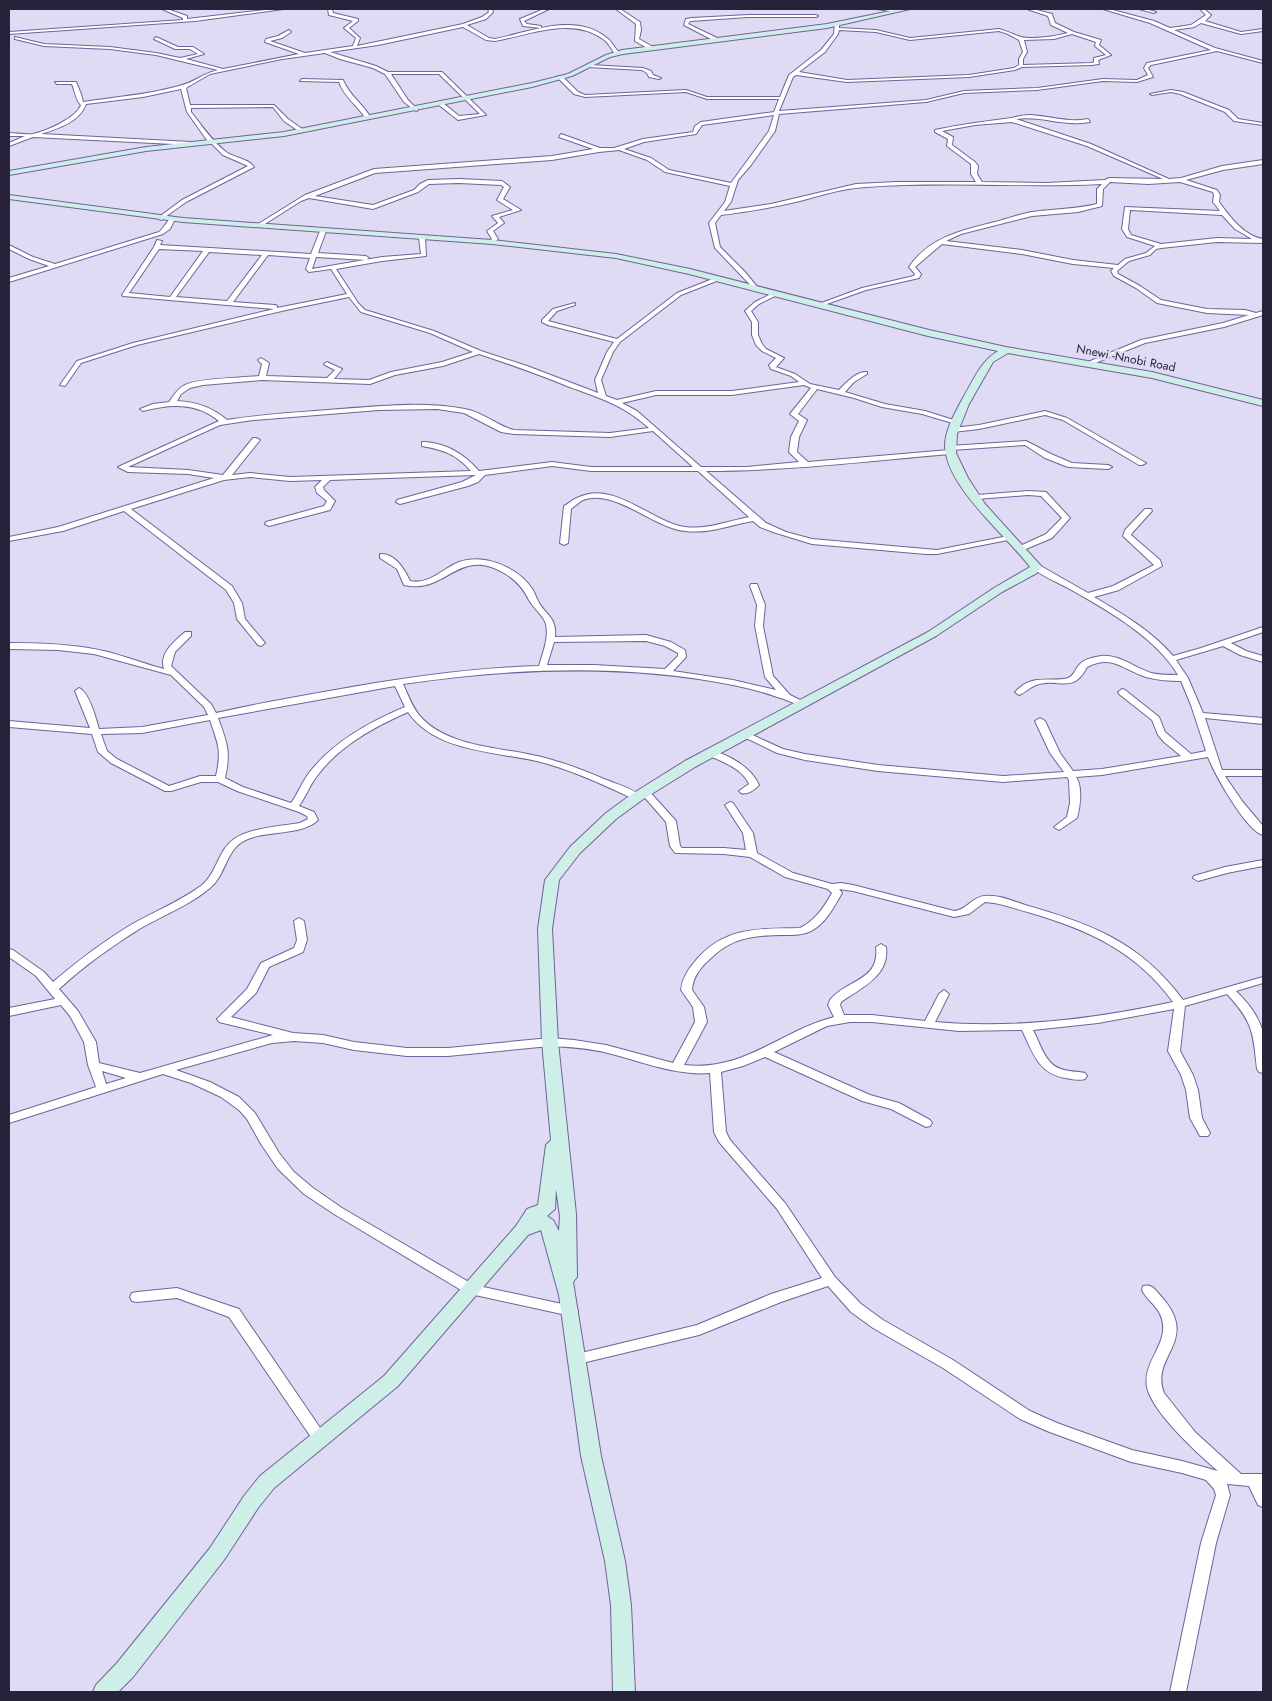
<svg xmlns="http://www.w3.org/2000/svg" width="1272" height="1701" viewBox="0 0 1272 1701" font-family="Jost,sans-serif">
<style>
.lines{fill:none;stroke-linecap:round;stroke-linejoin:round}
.street-casing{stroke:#70629a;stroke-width:2}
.secondary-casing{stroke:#70629a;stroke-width:2}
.street{fill:#fff;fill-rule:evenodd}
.secondary{fill:#ceefe7;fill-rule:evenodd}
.labels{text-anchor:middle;stroke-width:4.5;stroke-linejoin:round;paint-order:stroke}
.far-street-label{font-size:12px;fill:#272139;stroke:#e0dbf5}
</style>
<rect width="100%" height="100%" fill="#e0dbf5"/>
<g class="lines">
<g class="street-casing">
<path id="street" d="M162 9H167L187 16V19L274 9H284L195 21 9 34V32L183 20V18Z
M328 9H332L333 13 358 19V21L349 28 360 38 357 46 463 24 482 17 489 12 488 9H492L493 12 486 19 467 25 489 38 495 39C530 32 575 12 607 38 612 42 615 48 619 53L615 54C611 49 609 43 603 39 572 16 529 35 495 41L486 40 463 27 378 45 330 52 376 66 388 72H442L486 115 458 120 439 105V103H443L459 116 480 114 439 74H391L408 100 418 110 416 111 404 102 385 74 373 68 340 59 325 53 282 59 210 74 186 88 190 105H274L288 119 305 131 300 132 284 121 273 107 191 108V112C202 126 212 141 226 152 234 158 248 158 254 167L186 202 161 220 159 219V217L182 200 248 166 223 155 211 143H209L187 112 181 89 143 97 86 104C80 122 57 129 41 134L191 142 193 143V145L33 137 9 146V143L25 136H9V133C16 133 26 135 33 134 47 131 76 118 81 105 76 101 75 91 72 84H57L55 82H76L81 94 83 102C115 97 147 95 179 86 193 83 204 73 218 70L156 55 110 49 44 46 15 39V37L44 44 110 47 156 53 180 58 198 54 190 49H175L154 39 156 37 178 47H193L204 54 186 59 223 69 299 54 265 42 266 39 278 36 289 30 291 32 282 38 270 41 305 53 353 46 356 38 344 28 353 21 329 15Z
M544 9H549L524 21 527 24 541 26V28L523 26 520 19Z
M616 9H620L640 22 641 30 639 39 653 47V49H649L635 41 636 24Z
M877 9H888L899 11 897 12Z
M1027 9H1033L1052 14 1055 23 1074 32 1101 40 1099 45 1111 55 1098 60 1099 64 1092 65 1022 67 1015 70 969 77 847 82 796 75 793 77 779 111 926 100 964 91 1037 88 1103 79 1137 80 1148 75 1144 68 1147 63 1211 50 1150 23 1103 9H1109L1154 21 1170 28 1191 25 1206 15 1200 9H1204L1211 15 1205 21 1241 32 1263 29V31L1241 34 1201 23 1194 27 1174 30 1215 48 1263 61V63L1217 51 1151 65 1148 68 1153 77 1137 82 1103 81 1037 90 964 93 926 102 779 114 775 131 751 165 738 180 731 202 724 211 771 204 856 184 896 182H976L971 174V164L947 146 948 139 935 132V130C958 125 981 122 1004 119 1013 118 1021 115 1030 115 1050 116 1068 123 1088 119L1090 122C1064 127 1040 115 1016 119L1091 144 1169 179 1181 178 1222 166 1263 160V164L1223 170 1186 180 1217 190 1220 195 1219 202C1230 217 1244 236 1263 239V243L1217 242 1161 248 1156 249 1150 255 1129 261 1117 271 1118 274 1140 286 1161 300 1207 309 1245 310 1256 313 1263 311V315L1224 327 1145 343 1090 365 1088 364V362L1141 340 1223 323 1249 315 1207 313 1157 303 1136 288 1114 276 1111 271 1114 268 1073 264 1022 254 942 244 915 267 921 274 919 278 866 290 821 306 816 305 862 288 914 276 915 274 909 267C929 237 963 230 995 222 1007 219 1020 214 1032 212 1054 209 1076 209 1097 204V189L1102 184C1024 188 945 181 867 187 844 188 822 195 800 201 774 207 748 212 721 215L715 223 720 247 745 272 758 288V290L756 291 715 248 709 223 725 202 730 186 665 172 647 160 619 150 599 152 552 160 375 173 315 196 373 205 414 190 420 184 428 180 459 179 502 181 510 187 503 199 521 210 499 217 504 223 493 231 498 239 492 244 489 242 492 239 487 231 498 223 492 216 513 210 497 200 504 187 501 185 459 183 429 184 418 192 373 209 309 198 301 201 260 227 255 226 305 195 374 169 552 156 593 149 559 137 561 134 600 148H614L643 139 693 132 695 126 701 122 774 112 779 99H707L686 92 585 97 574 94 558 78V76H562L578 92 585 95 686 90 707 97H780L789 75 821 50 834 34 835 23H839V28L876 30 910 38 999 29C1007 31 1014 35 1021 37 1032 40 1057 36 1068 33L1051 25 1048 16ZM839 30 876 32 910 40 999 31 1008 34 1019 40 1023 52 1019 59V65L1014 68 969 75 847 80 799 72 825 52 838 34ZM1072 34 1096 42 1095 46 1106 55 1094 58V62L1092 63 1023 65V59L1027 52 1024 40 1054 39ZM774 115 769 131 731 183 669 170 651 158 624 149 644 142 696 134 702 125ZM1012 122 1087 146 1163 179 1109 178 1105 180 1047 183 982 182 977 174 978 166 975 162 952 145 953 137 942 131 975 125ZM1110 182 1148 184 1180 182 1213 192 1214 195 1213 202 1220 211 1125 207 1122 229 1127 237 1155 246 1146 253 1125 259 1118 265 1073 260 1022 250 946 241 961 234 1032 216 1078 212 1102 206 1103 189ZM1130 210 1222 215 1235 229 1252 239 1217 238 1161 244 1131 235 1128 229Z
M1139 9H1145L1156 12 1154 13Z
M748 15H816L818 16 816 17H748L690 21 688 24 717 38 714 42 712 41 713 40 684 25 686 19 692 18Z
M590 65 643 68 651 71 653 75 661 78 659 79 649 77 647 73 642 70 588 67Z
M302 79 343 80C349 95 363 104 371 118L366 119C358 106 344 97 339 82L300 81Z
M1171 90 1183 92 1229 110 1238 119 1263 123V125L1234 121 1225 112 1180 94 1171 92 1152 95 1150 94Z
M172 217 175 219 170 229 163 234 9 282V278L49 266 29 259 9 249V245L33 257 55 264 159 232C165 227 168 219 172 217Z
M323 229 326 231 318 253 366 256 369 258 366 260 316 257 312 269 382 257 421 254 419 238 422 236 425 238 426 256 382 261 336 269 358 303 365 310 434 331 481 351 527 366 598 393 595 380 607 352 614 342 548 325 542 322V320L553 309 575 303V305L557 311 548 321 617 339 677 293 715 278H719V280L681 295 620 342 613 352 601 380 606 396 617 400 656 391H732L799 382 791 376 771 369 769 365 776 358 762 351 756 345 752 335V322L745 311 755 302 775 292 777 293V295L759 304 751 311 758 322V335L762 344 766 349 784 358 776 367 795 374 810 384 839 390C846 383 856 371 867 372V374L854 382 845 392 885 404 925 411 960 422 956 424 922 414 882 407 854 398 817 389 798 414 807 420 799 437 797 452 808 462 949 450 946 448 950 446 1026 441 1051 454 1072 463 1108 465 1112 467 1108 469 1068 467 1045 458 1025 445 951 450 954 452 950 454C868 461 788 471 706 471L766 523 786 532 812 539 937 550 1008 536 1012 538 1008 540 937 554H926L812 544 773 532 760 527 753 521C731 525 708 534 685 531 653 528 615 488 583 500 579 502 575 506 571 509L568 543 564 545 560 543 564 506C568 504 572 500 577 498 613 479 651 522 685 527 706 530 729 521 749 517L698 471H591L552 466 485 475 478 482 468 486 400 504 396 502 397 500 462 482 476 475 330 480 323 487 324 490 335 501 330 510 269 526 265 524 266 522 324 506 327 501 317 493 315 487 322 480 290 481 250 477 224 480 131 509 232 586 242 603 245 619 265 643 261 646 258 645 237 619 234 603 226 590 124 511 63 531 9 541V537L58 527 214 478 188 474 128 472 118 467 219 421C196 402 170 404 143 411L140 409 153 404 169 402C174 395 178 388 185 385 199 378 242 378 259 376L262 364 258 360 261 358 269 363 266 376 327 378 335 370 325 365 324 364 327 362 342 369 334 379 369 380 391 372 442 362 473 352 430 333 361 312 349 297 286 310 137 345 81 363 65 386 60 385 77 361 133 343 274 309 123 296 122 295 154 247 157 240 162 241 160 245 311 254 320 231ZM159 249 203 251 170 297 129 293ZM209 252 262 255 227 301 176 297ZM268 255 310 258 306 269 309 272 331 269 347 294 277 308V306L275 305 233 302ZM479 354C509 364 538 374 567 386 599 398 622 404 649 428L610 433 514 430C497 426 483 412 465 409 425 401 381 406 340 409 302 412 264 414 227 420 212 407 196 402 177 401L181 394 190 388 203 385 262 380 370 384 395 375 443 366ZM804 385 811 388 790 414 799 421 791 437 789 452 799 462 747 467H701L637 411 622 403 656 395H732ZM437 409 464 413 501 432 514 434 610 437 653 431 693 467H591L552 462 479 471C464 454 448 444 425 442H422V446C444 450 456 454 471 471L290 477 250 473 232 475 260 440 256 438H253L223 475 188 470 128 467 220 425 253 420 379 410Z
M1045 411 1067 418 1146 463 1142 465H1139L1063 420 1045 415 979 429 953 432 949 430 953 428 979 425Z
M1028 491 1046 492 1070 518 1052 538 1021 551H1018V547L1046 534 1062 518 1041 496 1028 495 977 499 973 497 977 495Z
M1145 509H1151L1152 511 1132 533 1131 535 1160 560 1162 566 1119 590 1094 597C1121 613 1152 631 1173 656L1201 648 1263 627V632L1231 643 1246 651 1263 656V662L1240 655 1223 646 1176 660 1188 678 1203 713 1263 718V724L1205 718 1222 770H1263V776H1225L1242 801 1263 826V835C1246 831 1214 773 1208 757L1102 775 1076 777C1083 787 1080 807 1077 818L1059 830 1054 827 1067 817 1070 803 1069 780 1067 777 1003 782 878 771 805 760 777 753 740 735 745 732 748 733 783 749 805 754 878 765 1003 776 1064 772 1050 753 1035 721 1040 718 1045 721 1060 753 1073 771 1102 769 1181 756 1164 742 1158 735 1152 720 1119 694 1118 692 1122 689 1125 690 1159 717 1165 732 1191 754 1206 751 1191 705 1181 681C1169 681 1157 680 1146 677 1122 669 1112 654 1087 667 1073 695 1058 677 1036 685 1030 687 1025 693 1019 695L1015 692C1031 675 1044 681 1064 679 1074 678 1074 670 1080 664 1084 659 1095 657 1101 656 1119 654 1135 668 1151 673 1160 675 1169 675 1178 675 1156 637 1105 609 1068 588 1057 582 1041 576 1032 567L1036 565H1039L1088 593 1113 586 1154 565 1123 536 1125 530Z
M380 554C395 553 405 570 410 581 429 585 442 569 459 562 485 553 519 568 533 590 535 594 536 597 538 601 546 616 557 617 555 637L646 635 671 642 685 650 686 657 673 671 733 680 776 690 765 677 755 626 757 605 750 586 751 584H757L765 605 763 626 773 676 790 695 806 703 802 706C793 703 785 699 777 697 763 692 748 688 733 685 624 663 512 668 403 684 408 695 412 706 419 715 445 746 496 747 532 755 557 760 581 769 604 779 616 784 633 788 642 797L637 800 634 799C606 786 578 773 548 764 504 751 437 755 408 712 374 727 339 746 317 776 310 785 306 796 299 806L314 812 318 820C301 837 263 829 242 842 226 852 225 876 210 888 190 905 164 915 141 928 112 946 84 966 59 989L78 1011 96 1042 99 1063 140 1073 273 1035 219 1022 217 1019 247 989 261 963 294 948 297 940 294 921 299 918 304 921 307 940 303 952 269 967 256 993 231 1017 293 1033 323 1035 354 1042 407 1048H448L550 1038 574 1040 606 1045 673 1063 695 1022 693 1007 681 990C682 978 689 968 697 959 726 926 760 929 800 928 815 921 824 907 832 893L828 889 785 877 750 857 724 854 675 853 670 846 666 822 640 792 645 789 648 790 676 821 680 846 682 848H724L746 850 743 833 725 805 730 802 733 803 753 833 757 853 793 873 832 884 841 883 853 885 954 911C967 910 972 897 984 896 997 894 1013 901 1025 905 1092 924 1140 942 1183 1000L1263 977V983L1236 991C1248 1003 1258 1015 1263 1032V1073L1259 1072 1257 1069C1253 1032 1253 1022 1227 994L1185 1006 1180 1051 1193 1075 1198 1090 1202 1118 1210 1133 1208 1136H1200L1190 1118 1186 1090 1181 1075 1168 1051 1174 1009 1098 1023 1033 1030C1040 1043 1045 1064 1061 1069 1068 1072 1077 1071 1085 1073L1087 1076 1085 1079C1079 1081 1072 1079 1065 1078 1038 1073 1033 1053 1022 1030L959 1031 872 1022H850L827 1026 774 1052 870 1095 899 1103 930 1120 932 1123 930 1126 926 1127 891 1109 862 1101 765 1057 743 1066 721 1072 726 1132 730 1140 785 1203 835 1277 861 1304 883 1320 953 1360 1030 1411 1057 1423 1132 1450 1182 1461 1218 1471C1198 1454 1152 1412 1147 1387 1142 1360 1173 1341 1160 1314 1156 1305 1146 1299 1142 1290L1143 1286C1151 1284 1154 1288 1159 1294 1203 1341 1149 1355 1164 1393L1195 1432 1241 1474H1263V1507L1258 1505 1249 1486 1227 1484 1230 1495 1216 1543 1186 1692H1170L1201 1543 1216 1495 1214 1489 1206 1480 1182 1473 1131 1462 1047 1431 1020 1419 943 1368 873 1328 851 1312 828 1286 781 1302 699 1335 578 1364 573 1363 571 1359 573 1355 697 1325 771 1294 822 1278 777 1209 719 1142 714 1132 710 1073C675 1076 641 1061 608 1053 589 1048 569 1047 550 1046L448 1056H407L354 1050 323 1043 294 1041 272 1043 176 1070 210 1082 239 1097 255 1113 279 1153 294 1172 313 1188 342 1208 474 1285 576 1307 578 1311 576 1315 571 1316 466 1293 334 1214 304 1194 278 1169 261 1144 247 1119 239 1110 221 1097 191 1083 163 1074 9 1123V1115L96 1087 88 1065 84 1042 70 1016 61 1005 9 1016V1008L55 999 36 976 9 957V949L13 950 44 972 53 982C79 960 106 939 136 922 158 910 182 900 202 885 217 873 218 850 234 839 250 828 281 826 300 823L308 819 307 816 299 812 237 791 218 782H201L171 791H165L111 763 98 752 92 734 9 727V721L90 728 75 691 79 688C89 692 96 718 99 729L142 727 208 715 204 707 171 675 94 654 58 650 9 649V643C42 643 76 644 108 652 127 657 145 664 164 669 159 653 175 641 185 632H191V636L175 652 171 666 211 704 216 713C255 704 295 697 335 690 402 678 470 668 539 666 543 652 552 631 543 618 539 612 533 607 529 600 523 588 516 580 504 573 458 546 446 595 404 585L397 569 380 558ZM646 641 665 646 678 653V656L665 669 594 665H547L554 642ZM395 686 405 707C369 722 333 742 309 773 302 782 298 794 291 803L243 787 225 778C231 751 227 743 218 718ZM210 720C218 744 222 750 216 776H200L169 786 117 759 107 751 101 734 142 733ZM839 889 853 891 954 917 969 914 985 902 994 903C1006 905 1019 910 1031 913 1089 930 1137 952 1173 1002 1095 1019 1015 1029 935 1022L949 994 944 990 939 994 925 1021 872 1015H844L840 1005 841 1002C861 988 890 976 886 947L881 944 876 947C880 981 847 979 830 1000L828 1005 834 1017C780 1031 744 1072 684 1065L707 1022 704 1007 692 990C693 976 701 967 711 958 732 937 756 935 785 935 794 935 803 935 811 931 826 923 834 907 842 893ZM102 1071 126 1078 106 1084Z
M711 750C729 755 751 767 759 785 755 790 747 795 741 793L739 791 749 784C742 768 722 762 708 755L706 753Z
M1263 860V866L1227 873 1198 881 1193 878 1194 876 1225 867Z
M177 1288 239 1309 325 1435 327 1439 325 1443 320 1445 315 1443 229 1317 177 1298 137 1302 132 1301 130 1297 132 1293 137 1292Z"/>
</g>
<g class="secondary-casing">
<path id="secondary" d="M900 9H910L827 28 623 54 610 57 572 76 532 87 284 136 146 151 9 175V171L146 147 284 132 532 83 568 74 606 55 622 50 827 24Z
M9 195 183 218 492 240 616 254 690 269 929 330 1006 347 1152 372 1263 400V406L1152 378 1008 353 993 362 969 404 957 434 956 453 968 478 985 504 1042 567 1037 573 1002 592 936 636 695 767 642 800 616 819 580 853 559 880 552 929 558 1042 576 1214 577 1277 573 1282 601 1456 625 1561 631 1605 635 1692H613L611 1605 605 1561 581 1456 559 1295 541 1230 528 1235 398 1386 274 1488 258 1508 224 1560 133 1677 118 1692H93L96 1685 117 1663 210 1548 244 1496 260 1476 384 1376 516 1226 527 1209 538 1205 546 1145 551 1140 542 1042 538 929 545 880 570 847 606 813 632 794 685 761 928 632 994 588 1030 567C1007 536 946 487 945 446 945 429 956 411 964 396 974 379 981 361 998 351L928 336 689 274 616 258 492 244 183 222 9 199ZM556 1189 560 1216 559 1231 553 1220 547 1216 555 1209Z"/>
</g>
<use href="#street" class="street"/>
<use href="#secondary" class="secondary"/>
</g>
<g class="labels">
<g class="far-street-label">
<text transform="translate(1126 358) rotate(11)" y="4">Nnewi -Nnobi Road</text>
</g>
</g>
<rect width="1272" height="1701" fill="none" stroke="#272139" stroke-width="20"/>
</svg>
